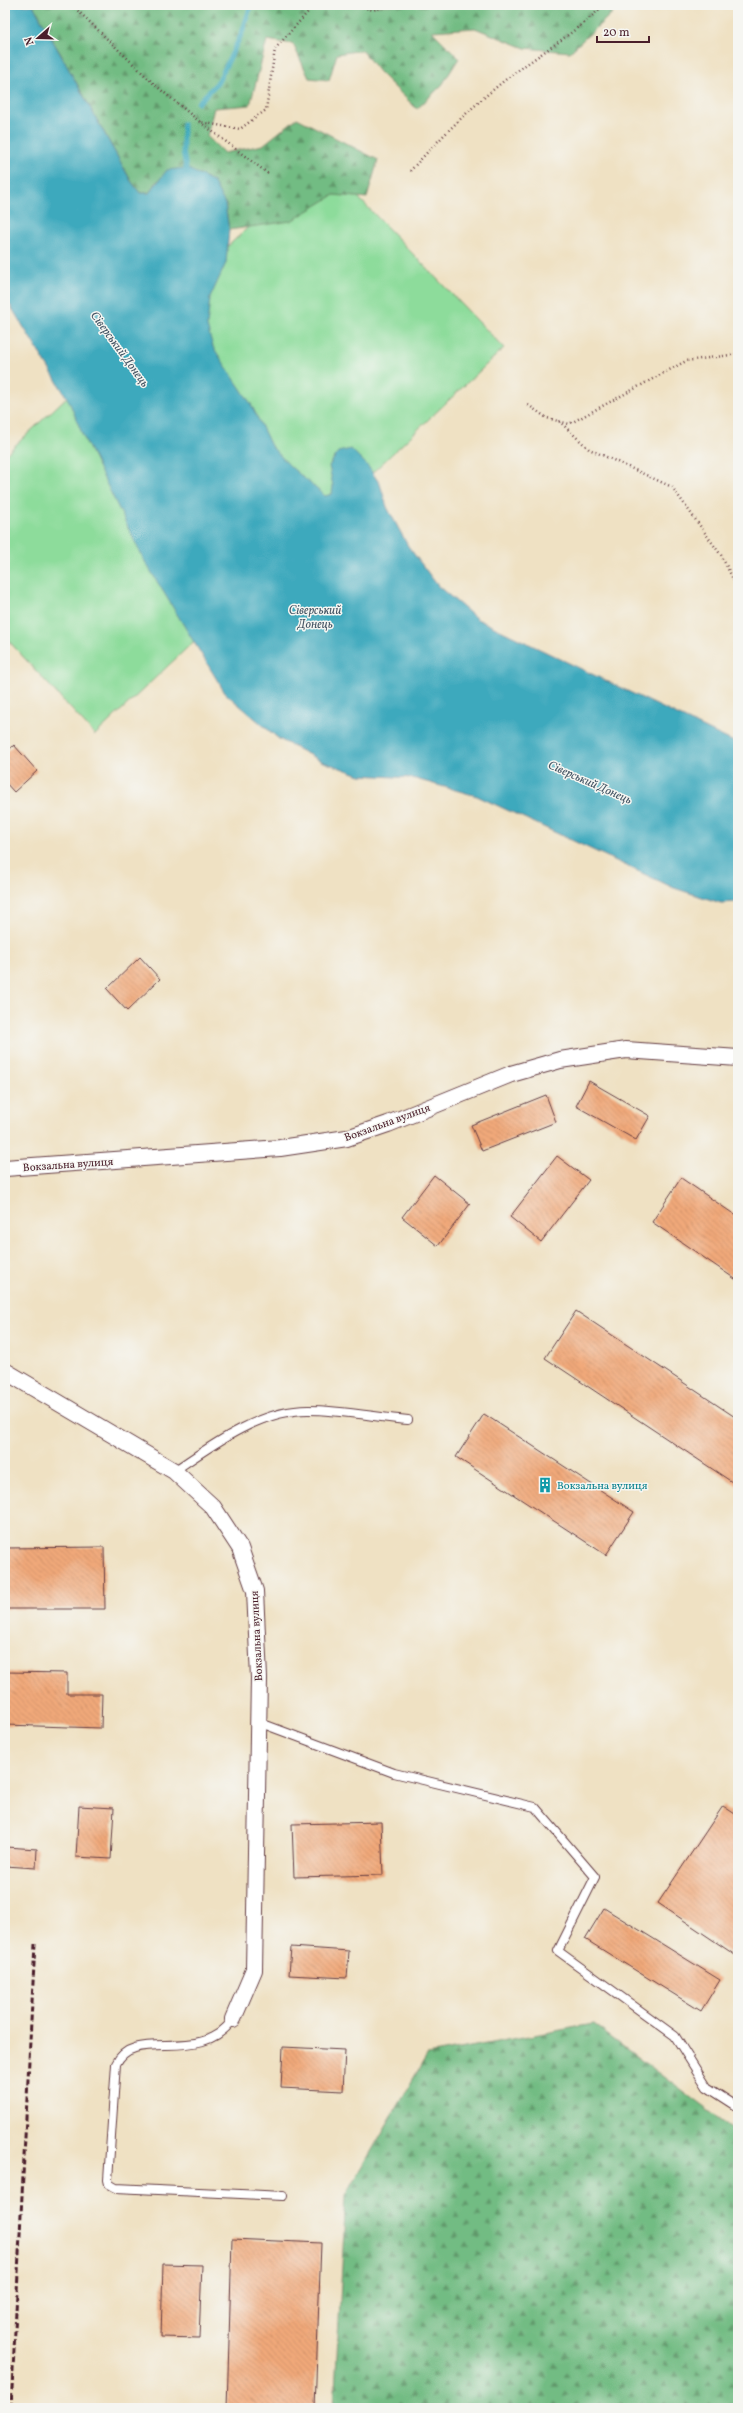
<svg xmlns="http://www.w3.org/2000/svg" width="743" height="2413" viewBox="0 0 743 2413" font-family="Vollkorn,serif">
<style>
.grass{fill:#8ddc9b;stroke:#6c7e63}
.forest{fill:url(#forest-firs);stroke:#5e6e57}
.water{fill:#3ea9bd;stroke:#446474}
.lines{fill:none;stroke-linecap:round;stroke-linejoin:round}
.stream{stroke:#3ea9bd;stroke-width:5}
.building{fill:url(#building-back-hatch)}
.service-casing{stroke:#633c42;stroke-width:10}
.minor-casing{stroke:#633c42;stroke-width:18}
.path{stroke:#633c42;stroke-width:2.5;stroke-dasharray:1 3;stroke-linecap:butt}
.service{stroke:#fff;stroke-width:8}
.minor{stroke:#fff;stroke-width:16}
.rail{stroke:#4a1f2b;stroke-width:3;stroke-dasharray:6 3;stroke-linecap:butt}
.labels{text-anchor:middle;stroke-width:3;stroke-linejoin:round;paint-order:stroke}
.street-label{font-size:11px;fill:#4a1f2b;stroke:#f6f6f2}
.culture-label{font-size:11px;fill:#0d838f;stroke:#f6f6f2;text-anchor:start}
.water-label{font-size:12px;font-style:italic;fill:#455665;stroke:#f6f6f2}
</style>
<defs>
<pattern id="forest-firs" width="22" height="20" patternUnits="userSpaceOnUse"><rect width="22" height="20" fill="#72bc83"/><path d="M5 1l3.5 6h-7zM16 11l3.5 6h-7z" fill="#60986b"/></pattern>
<pattern id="building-back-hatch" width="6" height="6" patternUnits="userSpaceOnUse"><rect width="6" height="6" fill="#f1a97a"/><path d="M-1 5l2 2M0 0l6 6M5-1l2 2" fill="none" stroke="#c58964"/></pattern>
</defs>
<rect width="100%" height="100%" fill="#f6f6f2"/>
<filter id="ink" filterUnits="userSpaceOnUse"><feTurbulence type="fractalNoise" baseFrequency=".025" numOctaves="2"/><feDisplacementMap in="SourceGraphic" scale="8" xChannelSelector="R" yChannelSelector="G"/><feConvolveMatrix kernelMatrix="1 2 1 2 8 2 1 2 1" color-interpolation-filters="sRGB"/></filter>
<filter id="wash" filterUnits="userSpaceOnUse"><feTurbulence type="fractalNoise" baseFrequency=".012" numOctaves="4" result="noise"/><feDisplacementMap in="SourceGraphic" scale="16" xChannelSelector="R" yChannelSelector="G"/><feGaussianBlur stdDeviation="0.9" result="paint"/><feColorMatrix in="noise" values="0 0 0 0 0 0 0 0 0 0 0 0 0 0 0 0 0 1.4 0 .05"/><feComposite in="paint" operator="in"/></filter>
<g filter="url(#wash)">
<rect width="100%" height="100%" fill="#efe1c3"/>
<path class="grass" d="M321 159 504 348 95 735 5 637V455Z"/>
<path class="forest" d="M33 5H621L570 52 525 48 475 28 432 31 459 58 442 85 417 109 379 72 362 50 337 54 329 80 309 78 293 44 267 40 250 105 214 108 207 136 224 153 263 145 297 118 378 160 367 198 334 195 291 221 229 230 225 204 157 181 149 193H140L131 181Z
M593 2024 738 2133V2408H334L346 2195 427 2055Z"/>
<path class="water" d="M5 5H33L131 181 140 193H149L167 170 186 168 213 181 225 204 229 230 226 263 210 298 207 326 213 347 251 404 271 446 291 467 325 496 332 494 333 486 329 466 338 452 351 449 367 465 380 484 387 507 408 546 438 586 477 619 738 744V902L721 903 674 888 477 796 412 778 360 775 321 761 279 739 225 693 144 560 83 436 69 401 5 297Z"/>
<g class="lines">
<path class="stream" d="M198 103 218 82 242 33 251 5
M183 124V151L186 168"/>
</g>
<g id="blocks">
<path class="building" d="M14 745 37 771 14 792 5 782V753Z
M140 957 160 979 127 1011 107 989Z
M589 1081 650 1116 636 1140 576 1106Z
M546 1095 556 1122 482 1151 471 1125Z
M557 1156 589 1180 541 1242 510 1217Z
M434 1175 470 1204 438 1246 402 1217Z
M681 1178 738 1217V1281L652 1222Z
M576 1311 738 1419V1486L545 1358Z
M484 1414 634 1512 606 1555 456 1457Z
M104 1547 105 1609H5V1548Z
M5 1672 67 1673V1694H102L101 1728 5 1725Z
M79 1806 114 1808 111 1859 76 1857Z
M723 1806 738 1816V1957L658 1903Z
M381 1822 383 1875 294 1877 292 1824Z
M5 1847 37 1849 36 1868 5 1866Z
M604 1908 720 1980 701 2011 585 1939Z
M291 1947 349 1951 347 1978 289 1975Z
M283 2047 345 2050 343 2091 281 2088Z
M232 2239 321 2243 315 2408H227Z
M163 2264 202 2265 199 2338 161 2337Z"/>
</g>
</g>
<g filter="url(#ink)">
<use href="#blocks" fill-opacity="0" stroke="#633c42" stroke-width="1"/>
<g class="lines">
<g class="service-casing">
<path id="service" d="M174 1471C212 1445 260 1410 308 1410 341 1410 375 1417 408 1420
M258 1722 394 1773 535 1807 595 1877 558 1951 675 2036 707 2087 738 2107
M233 2019C201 2067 134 2025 116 2064L108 2180 109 2184 116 2188 283 2196"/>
</g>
<g class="minor-casing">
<path id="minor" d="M5 1168 280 1148 347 1138 388 1124 511 1074 560 1060 626 1050 738 1058
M5 1371 174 1471 213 1507 240 1548 255 1591 259 1678 254 1970 233 2019"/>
</g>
<path class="path" d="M72 5 155 85 200 122 240 129 266 110 275 49 314 5
M355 5 373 10 392 5
M200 122 270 175
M410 171C440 138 473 105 509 77 541 53 575 33 604 5
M528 405 547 418 569 424 686 361 738 354
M559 421 589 449 672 487 721 555 738 589"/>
<use href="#service" class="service"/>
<use href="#minor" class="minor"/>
<path class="rail" d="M11 2408 35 1944"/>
</g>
</g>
<defs>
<g id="building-bare" transform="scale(1.2)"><path d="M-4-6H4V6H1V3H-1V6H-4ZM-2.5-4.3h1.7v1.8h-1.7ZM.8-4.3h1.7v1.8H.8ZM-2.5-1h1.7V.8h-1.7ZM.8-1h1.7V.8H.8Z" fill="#0f9aa8" stroke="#f6f6f2" stroke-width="2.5" paint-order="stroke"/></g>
</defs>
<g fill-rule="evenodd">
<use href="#building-bare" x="545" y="1485"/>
</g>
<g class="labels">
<g class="street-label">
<text transform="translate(387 1122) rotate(-20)" y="4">Вокзальна вулиця</text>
<text transform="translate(68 1164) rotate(-4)" y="4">Вокзальна вулиця</text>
<text transform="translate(256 1636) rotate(-93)" y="4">Вокзальна вулиця</text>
</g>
<g class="culture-label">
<text x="557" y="1489">Вокзальна вулиця</text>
</g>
<g class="water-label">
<text transform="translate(120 349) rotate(54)" y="4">Сіверський Донець</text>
<text x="315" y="614">Сіверський<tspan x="315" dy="14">Донець</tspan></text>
<text transform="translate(590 782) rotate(24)" y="4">Сіверський Донець</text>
</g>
</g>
<rect width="743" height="2413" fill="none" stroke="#f6f6f2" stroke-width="20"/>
<g transform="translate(38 38) rotate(250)" stroke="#f6f6f2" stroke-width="3" paint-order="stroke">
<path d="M0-3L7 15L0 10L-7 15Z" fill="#4a1f2b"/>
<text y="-6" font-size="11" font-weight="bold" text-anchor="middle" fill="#4a1f2b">N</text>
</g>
<path d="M597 36v6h52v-6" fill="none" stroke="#4a1f2b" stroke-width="2"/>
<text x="603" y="36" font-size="12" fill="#4a1f2b" stroke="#f6f6f2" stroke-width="3" paint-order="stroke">20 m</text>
</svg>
